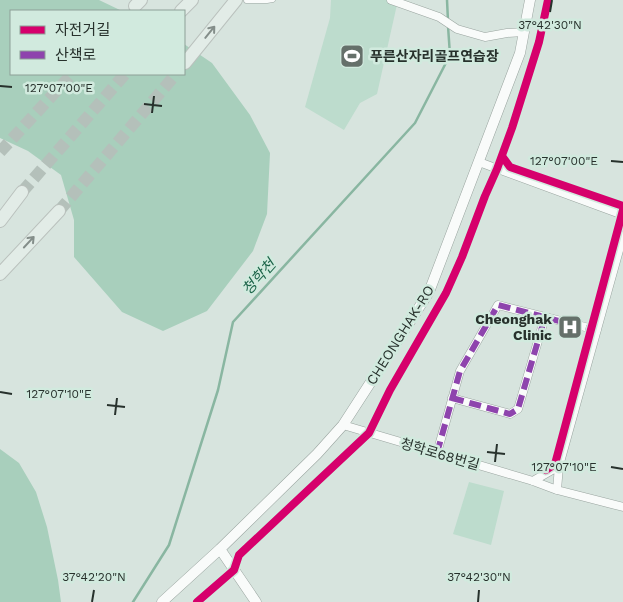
<svg xmlns="http://www.w3.org/2000/svg" width="623" height="602" viewBox="0 0 623 602" font-family="'Work Sans','Noto Sans KR',sans-serif">
<style>
.green{fill:#bddccd}
.forest{fill:#a8cfbc}
.lines{fill:none;stroke-linecap:round;stroke-linejoin:round}
.stream{stroke:#89b6a1;stroke-width:2.5}
.primary-tunnel{stroke:#b4c0ba;stroke-width:12;stroke-dasharray:12 6;stroke-linecap:butt}
.service-casing{stroke:#99a49f;stroke-width:5}
.minor-casing{stroke:#99a49f;stroke-width:9}
.tertiary-casing{stroke:#99a49f;stroke-width:11}
.primary-casing{stroke:#bac1bd;stroke-width:14}
.service{stroke:#f9fbfa;stroke-width:4}
.minor{stroke:#f9fbfa;stroke-width:8}
.tertiary{stroke:#f9fbfa;stroke-width:10}
.primary{stroke:#e2ece7;stroke-width:12}
.quiet{stroke:#8e44ad;stroke-width:6;stroke-dasharray:12 6;stroke-linecap:butt}
.cycleway-casing{stroke:#d1eade;stroke-width:11}
.cycleway{stroke:#d6006c;stroke-width:8}
.oneway{stroke:#848e8a}
.ticks{fill:none;stroke:#27312c;stroke-width:2}
.labels{text-anchor:middle;stroke-width:5;stroke-linejoin:round;paint-order:stroke}
.poi-label{font-size:14px;font-weight:bold;fill:#27312c;stroke:#d1eade;text-anchor:start}
.street-label{font-size:14px;fill:#27312c;stroke:#d1eade}
.water-label{font-size:15px;font-style:italic;fill:#1d654a;stroke:#d1eade}
.ticks-label{font-size:12px;text-anchor:middle;fill:#27312c;stroke:#d1eade;stroke-width:5;stroke-linejoin:round;paint-order:stroke}
</style>
<rect width="100%" height="100%" fill="#d7e4de"/>
<path class="green" d="M331 0H398L377 94 360 103 344 130 305 107 330 18Z
M469 482 504 491 491 545 453 534Z"/>
<path class="forest" d="M0 0H99L122 11H11V74H184V44L212 63 250 115 270 153 267 214 253 251 207 311 163 331 122 312 74 257V220L61 175 28 151 0 138Z
M0 449 19 463 36 492 47 527 58 580 61 602H0Z"/>
<g class="lines">
<path class="stream" d="M447 0 448 21
M133 602 169 545 218 390 233 322 415 123 450 55 448 26"/>
<path class="primary-tunnel" d="M0 152 72 74
M22 192 125 74
M59 211 176 74"/>
<g class="service-casing">
<path id="service" d="M246 1H267L273 0"/>
</g>
<g class="minor-casing">
<path id="minor" d="M391 0 439 17 457 29 485 37 507 33 524 32
M479 162 623 215
M452 398 510 414 518 409 545 317
M343 425 533 481 557 490 623 507
M437 453 460 371 498 305 597 330
M533 481 559 466
M557 490 559 466 623 236"/>
</g>
<g class="tertiary-casing">
<path id="tertiary" d="M220 549 256 602
M162 602 220 549 317 454 343 425 429 292 520 53 530 0"/>
</g>
<g class="primary-casing">
<path id="primary" d="M135 6 141 0
M181 11 192 0
M185 63 236 0
M0 221 22 192
M0 274 59 211"/>
</g>
<use href="#service" class="service"/>
<use href="#minor" class="minor"/>
<use href="#tertiary" class="tertiary"/>
<use href="#primary" class="primary"/>
<path class="quiet" d="M452 398 510 414 518 409 545 317
M437 453 460 371 498 305 594 330"/>
<g class="cycleway-casing">
<path id="cycleway" d="M502 156 510 167 623 206
M546 470 555 464 623 210
M197 602 234 570 239 555 369 433 390 390 446 293 462 257 485 196 497 169 512 128 539 42 548 0"/>
</g>
<use href="#cycleway" class="cycleway"/>
</g>
<defs><path id="oneway-shaft" d="M-6 0H5M1.5-3L5.5 0L1.5 3" fill="none" stroke-width="1.6" stroke-linecap="round" stroke-linejoin="round" transform="scale(1.25)"/></defs>
<g class="oneway">
<use href="#oneway-shaft" transform="translate(210 32) rotate(-51)"/>
<use href="#oneway-shaft" transform="translate(29 242) rotate(-47)"/>
</g>
<path class="ticks" d="M550 12 552 0M0 86 12 87M144 104 162 106M152 113 154 96M611 161 623 162M0 392 12 394M107 405 125 407M115 415 117 398M487 452 505 454M495 462 497 444M611 467 623 469M92 602 94 590M478 602 479 590"/>
<defs>
<g id="stadium-square" transform="scale(1.25)"><rect x="-9" y="-9" width="18" height="18" rx="4" fill="#65706a" stroke="#d1eade"/><path d="M0-5a6.5 5 0 1 0 0 10a6.5 5 0 1 0 0-10ZM-3.5-1.8h7v3.6h-7Z" fill="#fff"/></g>
<g id="hospital-square" transform="scale(1.25)"><rect x="-9" y="-9" width="18" height="18" rx="4" fill="#65706a" stroke="#d1eade"/><path d="M-5-5h3v3.5h4V-5h3V5h-3V1.5h-4V5h-3Z" fill="#fff"/></g>
</defs>
<g fill-rule="evenodd">
<use href="#stadium-square" x="352" y="56"/>
<use href="#hospital-square" x="570" y="327"/>
</g>
<g class="labels">
<g class="poi-label">
<text x="370" y="61">푸른산자리골프연습장</text>
<text x="552" y="324" text-anchor="end">Cheonghak<tspan x="552" dy="16">Clinic</tspan></text>
</g>
<g class="street-label">
<text transform="translate(400 335) rotate(-58)" y="5">CHEONGHAK-RO</text>
<text transform="translate(440 454) rotate(16)" y="5">청학로68번길</text>
</g>
<g class="water-label">
<text transform="translate(259 277) rotate(-48)" y="5">청학천</text>
</g>
</g>
<g class="ticks-label">
<text x="550" y="29">37°42'30"N</text>
<text x="59" y="92">127°07'00"E</text>
<text x="564" y="165">127°07'00"E</text>
<text x="59" y="398">127°07'10"E</text>
<text x="564" y="471">127°07'10"E</text>
<text x="94" y="581">37°42'20"N</text>
<text x="479" y="581">37°42'30"N</text>
</g>
<rect x="10" y="10" width="175" height="65" fill="#d1eade" stroke="#8da097"/>
<rect x="20" y="26" width="25" height="8" fill="#d6006c" stroke="#8da097"/>
<text x="55" y="35" font-size="15" fill="#27312c">자전거길</text>
<rect x="20" y="51" width="25" height="8" fill="#8e44ad" stroke="#8da097"/>
<text x="55" y="60" font-size="15" fill="#27312c">산책로</text>
</svg>
